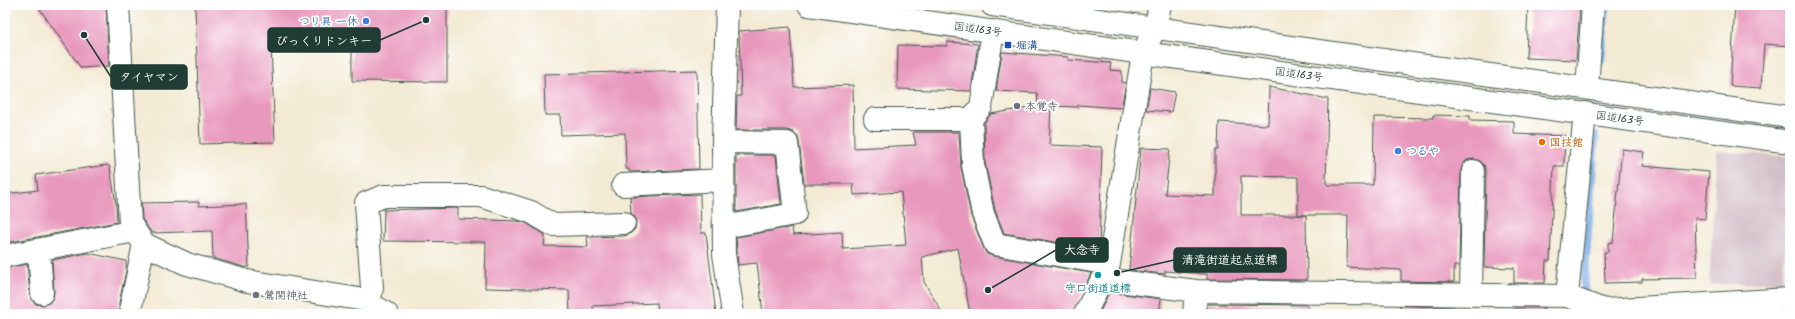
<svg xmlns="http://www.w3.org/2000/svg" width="1795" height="319" viewBox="0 0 1795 319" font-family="Kalam,'Klee One',sans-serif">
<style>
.industrial{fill:#d2bdc6}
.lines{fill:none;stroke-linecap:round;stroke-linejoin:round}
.stream{stroke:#78abe4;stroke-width:8}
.building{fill:#e898bd}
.minor-casing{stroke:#3f574c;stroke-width:24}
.highway-casing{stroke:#3f574c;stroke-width:24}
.minor{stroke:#fff;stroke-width:22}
.highway{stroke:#fff;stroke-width:22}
.shop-dot{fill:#3f7fe0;stroke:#fff;stroke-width:1.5}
.transit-dot{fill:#1a4fb4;stroke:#fff;stroke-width:1.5}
.worship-dot{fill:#6b7280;stroke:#fff;stroke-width:1.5}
.food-dot{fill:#e8710a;stroke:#fff;stroke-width:1.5}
.culture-dot{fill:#0f9aa8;stroke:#fff;stroke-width:1.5}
.labels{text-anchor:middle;stroke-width:3.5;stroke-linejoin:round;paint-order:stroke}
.shop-label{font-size:11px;font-weight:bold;fill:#366cbe;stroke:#fff;text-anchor:end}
.street-label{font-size:11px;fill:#1f3d34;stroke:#fff}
.transit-label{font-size:11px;font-weight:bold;fill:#164399;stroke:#fff;text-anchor:start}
.worship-label{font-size:11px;font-weight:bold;fill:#5b616d;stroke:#fff;text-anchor:start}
.food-label{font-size:11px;font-weight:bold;fill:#c56008;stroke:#fff;text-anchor:start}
.culture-label{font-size:11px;font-weight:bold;fill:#0d838f;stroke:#fff}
.leader{fill:none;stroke:#1f3d34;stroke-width:1.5}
.callout-dot{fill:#1f3d34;stroke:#fff;stroke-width:1.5}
.callout{fill:#1f3d34;stroke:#1f3d34;stroke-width:1.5}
.callout-label{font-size:12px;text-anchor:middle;font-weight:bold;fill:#fff}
</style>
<rect width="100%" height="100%" fill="#fff"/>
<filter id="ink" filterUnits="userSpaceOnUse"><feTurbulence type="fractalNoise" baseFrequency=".025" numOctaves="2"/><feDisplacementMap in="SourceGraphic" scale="8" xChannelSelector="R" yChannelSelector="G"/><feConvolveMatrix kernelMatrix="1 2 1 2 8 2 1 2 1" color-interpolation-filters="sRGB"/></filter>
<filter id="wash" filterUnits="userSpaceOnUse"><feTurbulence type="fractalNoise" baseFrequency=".012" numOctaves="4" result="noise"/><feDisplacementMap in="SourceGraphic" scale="16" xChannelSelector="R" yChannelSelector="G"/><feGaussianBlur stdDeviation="0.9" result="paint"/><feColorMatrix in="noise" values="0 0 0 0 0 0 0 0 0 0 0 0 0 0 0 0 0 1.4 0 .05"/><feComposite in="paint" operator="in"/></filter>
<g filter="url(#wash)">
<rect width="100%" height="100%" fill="#f3ead3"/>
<path class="industrial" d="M1717 151 1790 157V196L1782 282 1709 285Z"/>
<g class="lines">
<path class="stream" d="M1601 61 1606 5
M1585 301 1584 286 1595 136"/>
</g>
<g id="blocks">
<path class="building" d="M37 5H106L109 66 81 68Z
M195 5H447V82L352 81V42L271 45 275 142 200 144Z
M1528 5H1580L1576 60 1526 58Z
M1735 5H1790V46L1764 44 1761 88 1730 86Z
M790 27 794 87 853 85 854 148 916 145 913 132H959L961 167 971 216 984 249 987 254 993 256 1091 273 1073 314H970L958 248 922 257 924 282 943 314H763L757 263 738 265 736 237 792 227 793 235 842 232 843 249 906 245 901 192 854 195 853 184H804L799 142 798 136 793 132 787 130H736L737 96H741L739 31Z
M947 42 978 44 971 91 897 89 898 45 947 46Z
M1002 52 1068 57V60L1111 63 1110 70 1122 71V82L1126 83 1121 108 1078 105V107L1051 106 1049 145 1102 147 1099 250 1004 233 995 210 985 163 984 123 991 114 1043 105H1038L1037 93 996 91Z
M697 70 699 169 629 172V169H626L625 133 561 135 560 115H545L544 74Z
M1269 87 1328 99 1326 183 1328 185H1373L1374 117 1433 118V115L1470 116V120L1514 121V134L1565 136 1564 166H1554L1550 261H1546L1545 283H1514V268L1484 267 1486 171 1484 165 1480 161 1474 159 1467 160 1463 164 1461 170 1459 266H1454V282L1401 281V270L1347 267 1348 215H1298V177L1241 176V215H1306L1307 280 1207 279V274L1165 271V274L1129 270 1141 148 1170 149 1165 194 1215 196V150H1218L1219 122 1268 125Z
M1150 88 1175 92 1171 112 1146 110Z
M1622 149 1644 152 1642 166 1709 172 1705 219 1695 218 1697 278 1642 279V282L1605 283 1604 252H1608V243L1613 242Z
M736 155H776L781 204 736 212Z
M107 165 110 167 116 204 117 222 5 243V194L38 190 36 175Z
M700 194 701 233H706L716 314H658L657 303 593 306V314H570L569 290 485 288 486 242 383 241 384 210 458 208V219L518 221 526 223 545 235 544 246 588 247 587 237 624 236 630 234 635 229 636 222 635 217 631 213 630 197Z
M199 202V206L246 204 249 267H244L213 258 212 231 152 233 142 219 141 203Z
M88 253 126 261V271L119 303V310L122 314H5V268L27 264 30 294 31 300 36 304 43 305 49 303 53 298 54 292 52 260Z
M1109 292 1161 299 1159 314H1099Z
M1207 304 1308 305V314H1207Z
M1400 306 1454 307V314H1400Z
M1513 308H1545V314H1513Z"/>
</g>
</g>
<g filter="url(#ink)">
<use href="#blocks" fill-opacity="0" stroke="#3f574c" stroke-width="1"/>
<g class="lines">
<g class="minor-casing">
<path id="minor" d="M118 5 130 223 144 244 187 264 247 281 365 300 387 314
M727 5 723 142 724 254 733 314
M1587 88 1593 5
M875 119H971L973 165 983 214 995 244 1109 264
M971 119 981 107 993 31
M723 142 787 143 795 214 724 227
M623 185 723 180
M39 250 42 293
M5 256 135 231
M1103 279 1196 291 1567 296 1604 310 1790 299
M1471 295 1473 171
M1567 296 1585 113
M369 303 372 288 366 203 384 196H481L531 212 553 225 624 223
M131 306 144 244
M1085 314 1109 264 1143 53 1155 28 1160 5
M1194 314 1196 291"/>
</g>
<g class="highway-casing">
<path id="highway" d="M809 5 1143 53 1790 142
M992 5 1790 117"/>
</g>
<use href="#minor" class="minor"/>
<use href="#highway" class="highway"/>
</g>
</g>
<g class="shop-dot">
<circle cx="366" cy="21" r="4"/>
<circle cx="1398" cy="151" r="4"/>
</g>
<rect class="transit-dot" x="1004" y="41" width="8" height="8" rx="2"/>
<g class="worship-dot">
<circle cx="1017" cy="106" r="4"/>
<circle cx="256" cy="295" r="4"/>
</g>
<circle class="food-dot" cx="1542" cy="142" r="4"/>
<circle class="culture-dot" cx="1098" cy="275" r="4"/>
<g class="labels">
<g class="shop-label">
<text x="358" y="25">つり具 一休</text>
<text x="1406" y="155" text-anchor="start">つるや</text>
</g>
<g class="street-label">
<text transform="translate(978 29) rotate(8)" y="4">国道163号</text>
<text transform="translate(1299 74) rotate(8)" y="4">国道163号</text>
<text transform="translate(1620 118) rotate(8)" y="4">国道163号</text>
</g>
<g class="transit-label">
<text x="1016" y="49">堀溝</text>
</g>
<g class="worship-label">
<text x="1025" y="110">本覚寺</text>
<text x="264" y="299">鶯関神社</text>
</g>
<g class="food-label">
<text x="1550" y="146">国技館</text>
</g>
<g class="culture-label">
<text x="1098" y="292">守口街道道標</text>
</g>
</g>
<path class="leader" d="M426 20L380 40M84 35L111 77M988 290L1056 250M1117 273L1174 260"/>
<g class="callout-dot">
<circle cx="426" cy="20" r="4"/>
<circle cx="84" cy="35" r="4"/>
<circle cx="988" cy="290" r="4"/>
<circle cx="1117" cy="273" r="4"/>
</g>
<g class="callout">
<rect x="268" y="28" width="112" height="24" rx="4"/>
<rect x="111" y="65" width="76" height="24" rx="4"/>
<rect x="1056" y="238" width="52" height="24" rx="4"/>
<rect x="1174" y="248" width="112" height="24" rx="4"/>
</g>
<g class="callout-label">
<text x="324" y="45">びっくりドンキー</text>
<text x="149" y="81">タイヤマン</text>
<text x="1082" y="254">大念寺</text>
<text x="1230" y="264">清滝街道起点道標</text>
</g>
<rect width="1795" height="319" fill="none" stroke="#fff" stroke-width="20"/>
</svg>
